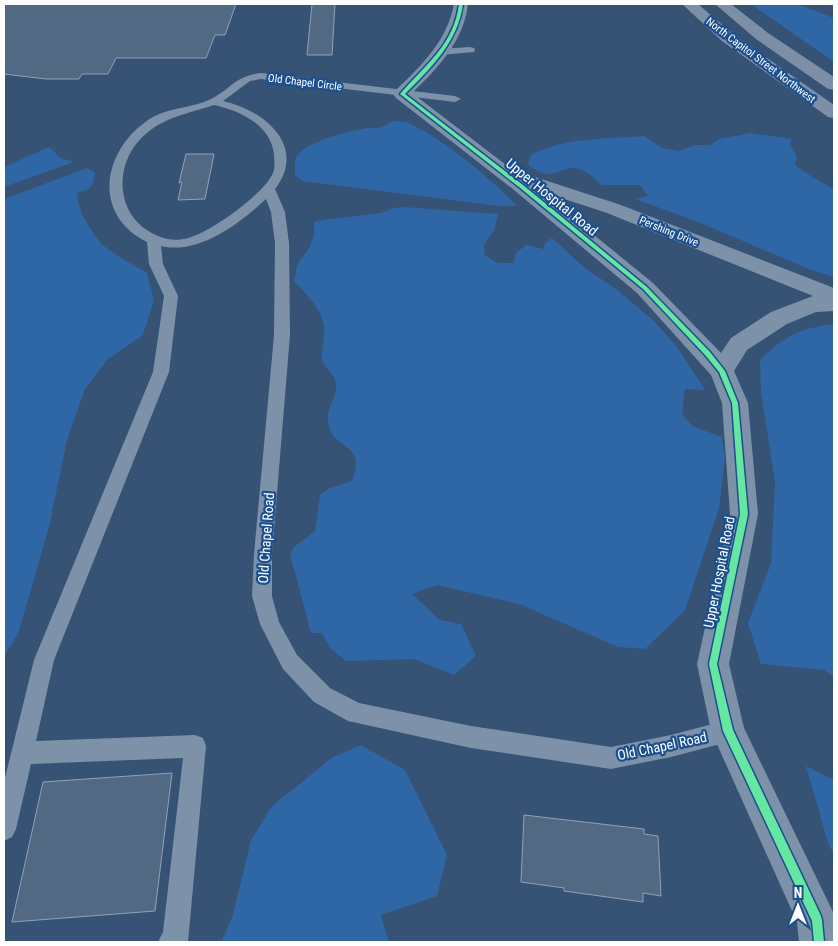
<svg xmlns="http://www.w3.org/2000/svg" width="838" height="946" viewBox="0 0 838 946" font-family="'Roboto Condensed',sans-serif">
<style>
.green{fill:#2f66a5}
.building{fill:#526984;stroke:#92a2b6}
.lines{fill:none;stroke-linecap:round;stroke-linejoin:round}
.service{fill:#7d92a8;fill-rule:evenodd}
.minor{fill:#7d92a8;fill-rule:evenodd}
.primary{fill:#7d8ea7;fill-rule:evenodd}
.cycleway-casing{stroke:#1b4f8f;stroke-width:3}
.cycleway{fill:#66e7a1;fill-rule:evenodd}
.labels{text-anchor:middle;stroke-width:4.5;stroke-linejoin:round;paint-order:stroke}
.far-street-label{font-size:11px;fill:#fff;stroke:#1b4f8f}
.street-label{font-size:14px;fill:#fff;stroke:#1b4f8f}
</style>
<rect width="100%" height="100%" fill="#365274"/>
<path class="green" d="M751 4H797L834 18V62Z
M392 121C398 122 406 121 411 124 444 140 492 179 517 206H498L302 181 295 175C295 169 294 160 297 156 307 141 345 132 362 129 377 126 378 131 392 121Z
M751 133 792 139 790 144 797 157 795 165 814 178 834 189V277L811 270 698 222 635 199 648 196 640 185H601C591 175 581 165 566 169 561 171 555 173 550 174 542 175 535 169 528 165L531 155C565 137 606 139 644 136L662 148 679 151 695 145H711L719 139Z
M49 147 61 158 74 162 4 187V167Z
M87 168 95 172C93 188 93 187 78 193 74 205 94 236 103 245 116 256 133 264 147 273L154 300 143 335 108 359 85 389 67 440 49 527 18 634 4 656V199Z
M404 207 498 214 495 228 484 245 485 255 497 263H513L516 253 526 245 544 249 545 243 552 238 585 268 616 289 653 320 678 348 705 390 685 389 682 414 692 426 722 437 725 456 719 509 685 610 645 649 618 647 519 604 437 585 412 594 440 620 461 624 476 656 454 675 414 659 346 661 330 648 322 633H311L290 554 294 547 315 531 320 495 330 488 352 481C366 442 336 451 329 427 324 410 336 400 336 386 337 375 324 369 322 360 321 350 325 339 324 329 324 311 305 293 294 281L297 265 309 248 314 236V222L322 220 381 213 392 208Z
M834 324V677L824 670 761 664 748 623 771 563 775 482 761 392 760 360C784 336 801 328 834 324Z
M361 745 405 770 447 855 437 896 381 915 389 942H221L233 915 251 840 272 806 333 757Z
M806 766 834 780V855L828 843Z"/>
<path class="building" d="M4 4H236L225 35H215L206 58H116L108 74H82L79 79H46L4 74Z
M312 4H335L332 55H307Z
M186 154H214L205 199 178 200 182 182 179 183Z
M172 773 155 911 12 922 43 782Z
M524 815 644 829V834L658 836 661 896 643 893V902L564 891V888L521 882Z"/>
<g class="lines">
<path class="service" d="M470 47 474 48 475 50 474 52 441 55 436 52 441 49Z
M261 73 455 96 461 99 455 102 261 79 250 81 223 101C264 110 308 146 275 189L285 212 289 243 290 335 272 554V596L279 622 297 655 330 688 359 703 471 726 611 747 671 735 728 720 736 723 739 731 736 739 728 742 671 757 611 769 471 748 348 721 314 702 283 669 260 624 252 596 254 554 274 335 275 243 271 212 266 199C240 223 199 255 161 246L163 264 178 296 169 372 54 660 36 741 195 735 203 738 206 746 188 942H158L163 932 183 758 31 764 16 829 12 837 4 841V782L34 660 153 372 164 296 149 264 147 242C89 213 104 146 153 117 171 107 193 108 211 99 233 88 233 77 261 73ZM214 105C240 111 270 124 274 154 274 159 275 165 274 170 269 191 210 233 188 238 178 241 167 240 158 236 113 218 112 160 148 132 168 116 191 113 214 105Z"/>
<path class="minor" d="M454 4H468C464 41 438 68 412 93L518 174 529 175 621 205 834 288V311L816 312 787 324 747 350 734 371 748 403 758 514 729 664 744 728 834 914V942H799L797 922 711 731 697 664 730 514 722 403 711 375 637 293 514 190 396 98 393 94 396 90C422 65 447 41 454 4ZM540 191 607 213 813 296 771 312 731 338 721 353 653 283Z"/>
<path class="primary" d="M682 4H698L734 35 834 105V118L828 117 722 41Z
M715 4H731L768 33 834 77V90L828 89 756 39Z"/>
<g class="cycleway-casing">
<path id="cycleway" d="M459 4H463C458 42 431 68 405 94L523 185 647 287 710 352 725 371 738 403 748 514 717 664 733 730 821 916 822 920 824 942H814L812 921 723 731 709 664 740 514 732 403 719 372 706 356 643 289 519 187 400 94C425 65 454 45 459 4Z"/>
</g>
<use href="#cycleway" class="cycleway"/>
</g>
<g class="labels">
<g class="far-street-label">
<text transform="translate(761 60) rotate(37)" y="4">North Capitol Street Northwest</text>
<text transform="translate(305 82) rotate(7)" y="4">Old Chapel Circle</text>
<text transform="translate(669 231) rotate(22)" y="4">Pershing Drive</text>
</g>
<g class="street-label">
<text transform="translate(552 197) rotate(39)" y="5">Upper Hospital Road</text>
<text transform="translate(266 538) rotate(-86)" y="5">Old Chapel Road</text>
<text transform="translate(719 572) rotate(-79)" y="5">Upper Hospital Road</text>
<text transform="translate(662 746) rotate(-12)" y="5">Old Chapel Road</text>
</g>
</g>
<rect width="838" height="946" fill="none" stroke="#ffffff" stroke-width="10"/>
<g transform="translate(798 906)" stroke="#1b4f8f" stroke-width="4" paint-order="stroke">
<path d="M0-4L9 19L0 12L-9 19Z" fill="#ffffff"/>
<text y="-8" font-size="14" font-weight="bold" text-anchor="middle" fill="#ffffff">N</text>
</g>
</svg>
